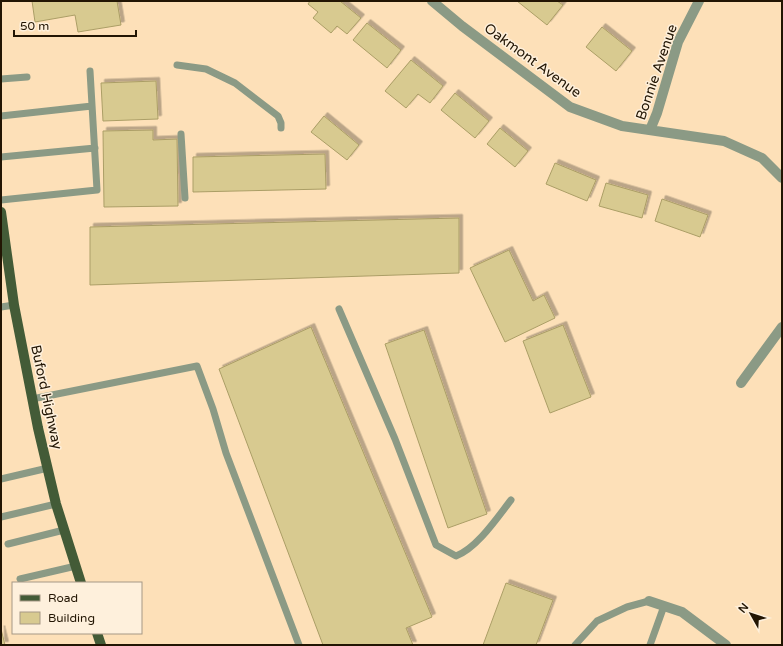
<svg xmlns="http://www.w3.org/2000/svg" width="783" height="646" viewBox="0 0 783 646" font-family="'Varela Round',sans-serif">
<style>
.building{fill:#d8ca90;stroke:#ab9e66;filter:url(#shadow)}
.lines{fill:none;stroke-linecap:round;stroke-linejoin:round}
.lane{stroke:#8b9a85;stroke-width:7}
.street{stroke:#8b9a85;stroke-width:10}
.primary{stroke:#435b37;stroke-width:10}
.labels{text-anchor:middle;stroke-width:3;stroke-linejoin:round;paint-order:stroke}
.street-label{font-size:14px;fill:#221503;stroke:#fef0dc}
</style>
<defs>
<filter id="shadow"><feDropShadow dx="3.5" dy="-3.5" stdDeviation="0" flood-color="#0004"/></filter>
</defs>
<rect width="100%" height="100%" fill="#fde0b8"/>
<path class="building" d="M32 1H117L121 25 78 32 75 15 35 22Z
M310 1H340L361 18 347 34 337 26 331 33 313 18 318 12 308 4Z
M517 1H557L563 5 547 25Z
M367 23 401 50 387 68 353 40Z
M602 27 632 51 616 71 586 47Z
M411 60 443 86 430 103 418 94 406 108 385 91Z
M156 81 158 119 103 121 101 83Z
M455 93 489 121 475 138 441 110Z
M324 116 359 145 347 160 311 132Z
M500 128 528 151 515 167 487 144Z
M153 130V140L177 139 178 206 104 207 103 131Z
M325 154 326 189 193 192V157Z
M555 163 596 180 587 201 546 184Z
M606 183 648 195 642 218 599 206Z
M662 199 708 215 700 237 655 221Z
M459 218V273L90 285V227Z
M509 250 533 301 544 295 555 318 505 342 470 268Z
M563 325 591 397 550 413 523 341Z
M311 327 432 617 406 628 413 645H323L219 369Z
M424 330 487 514 448 528 385 344Z
M506 583 553 600 536 645H483Z
M1 629 5 645H1Z"/>
<g class="lines">
<path class="lane" d="M177 65 206 69 235 83 278 116 281 123V128
M1 79 27 77
M1 116 92 106
M181 134 185 198
M1 157 95 148
M1 200 97 190 90 71
M1 307 14 305
M339 309 395 439 436 545 456 556C477 548 497 518 511 500
M32 399 197 366 213 409 226 453 299 645
M1 479 48 468
M1 517 56 504
M8 544 64 530
M20 579 76 566
M575 645 597 621 627 607 649 601
M650 645 664 606"/>
<path class="street" d="M432 1 462 26 570 107 622 126 724 141 762 158 782 178
M650 130 657 113 678 42 699 1
M741 383 782 327
M649 601 682 612 726 645"/>
<path class="primary" d="M1 212 14 305 38 428 56 504 81 583
M97 633 101 645"/>
</g>
<g class="labels">
<g class="street-label">
<text transform="translate(533 60) rotate(36)" y="5">Oakmont Avenue</text>
<text transform="translate(656 72) rotate(-71)" y="5">Bonnie Avenue</text>
<text transform="translate(47 397) rotate(78)" y="5">Buford Highway</text>
</g>
</g>
<rect width="783" height="646" fill="none" stroke="#221503" stroke-width="4"/>
<rect x="12" y="582" width="130" height="52" fill="#fef0dc" stroke="#a69885"/>
<rect x="20" y="595" width="20" height="6" fill="#435b37" stroke="#a69885"/>
<text x="48" y="602" font-size="12" fill="#221503">Road</text>
<rect x="20" y="612" width="20" height="12" fill="#d8ca90" stroke="#a69885"/>
<text x="48" y="622" font-size="12" fill="#221503">Building</text>
<g transform="translate(751 614) rotate(309)" stroke="#fef0dc" stroke-width="3" paint-order="stroke">
<path d="M0-3L7 15L0 10L-7 15Z" fill="#221503"/>
<text y="-6" font-size="11" font-weight="bold" text-anchor="middle" fill="#221503">N</text>
</g>
<path d="M14 30v6h122v-6" fill="none" stroke="#221503" stroke-width="2"/>
<text x="20" y="30" font-size="12" fill="#221503" stroke="#fef0dc" stroke-width="3" paint-order="stroke">50 m</text>
</svg>
